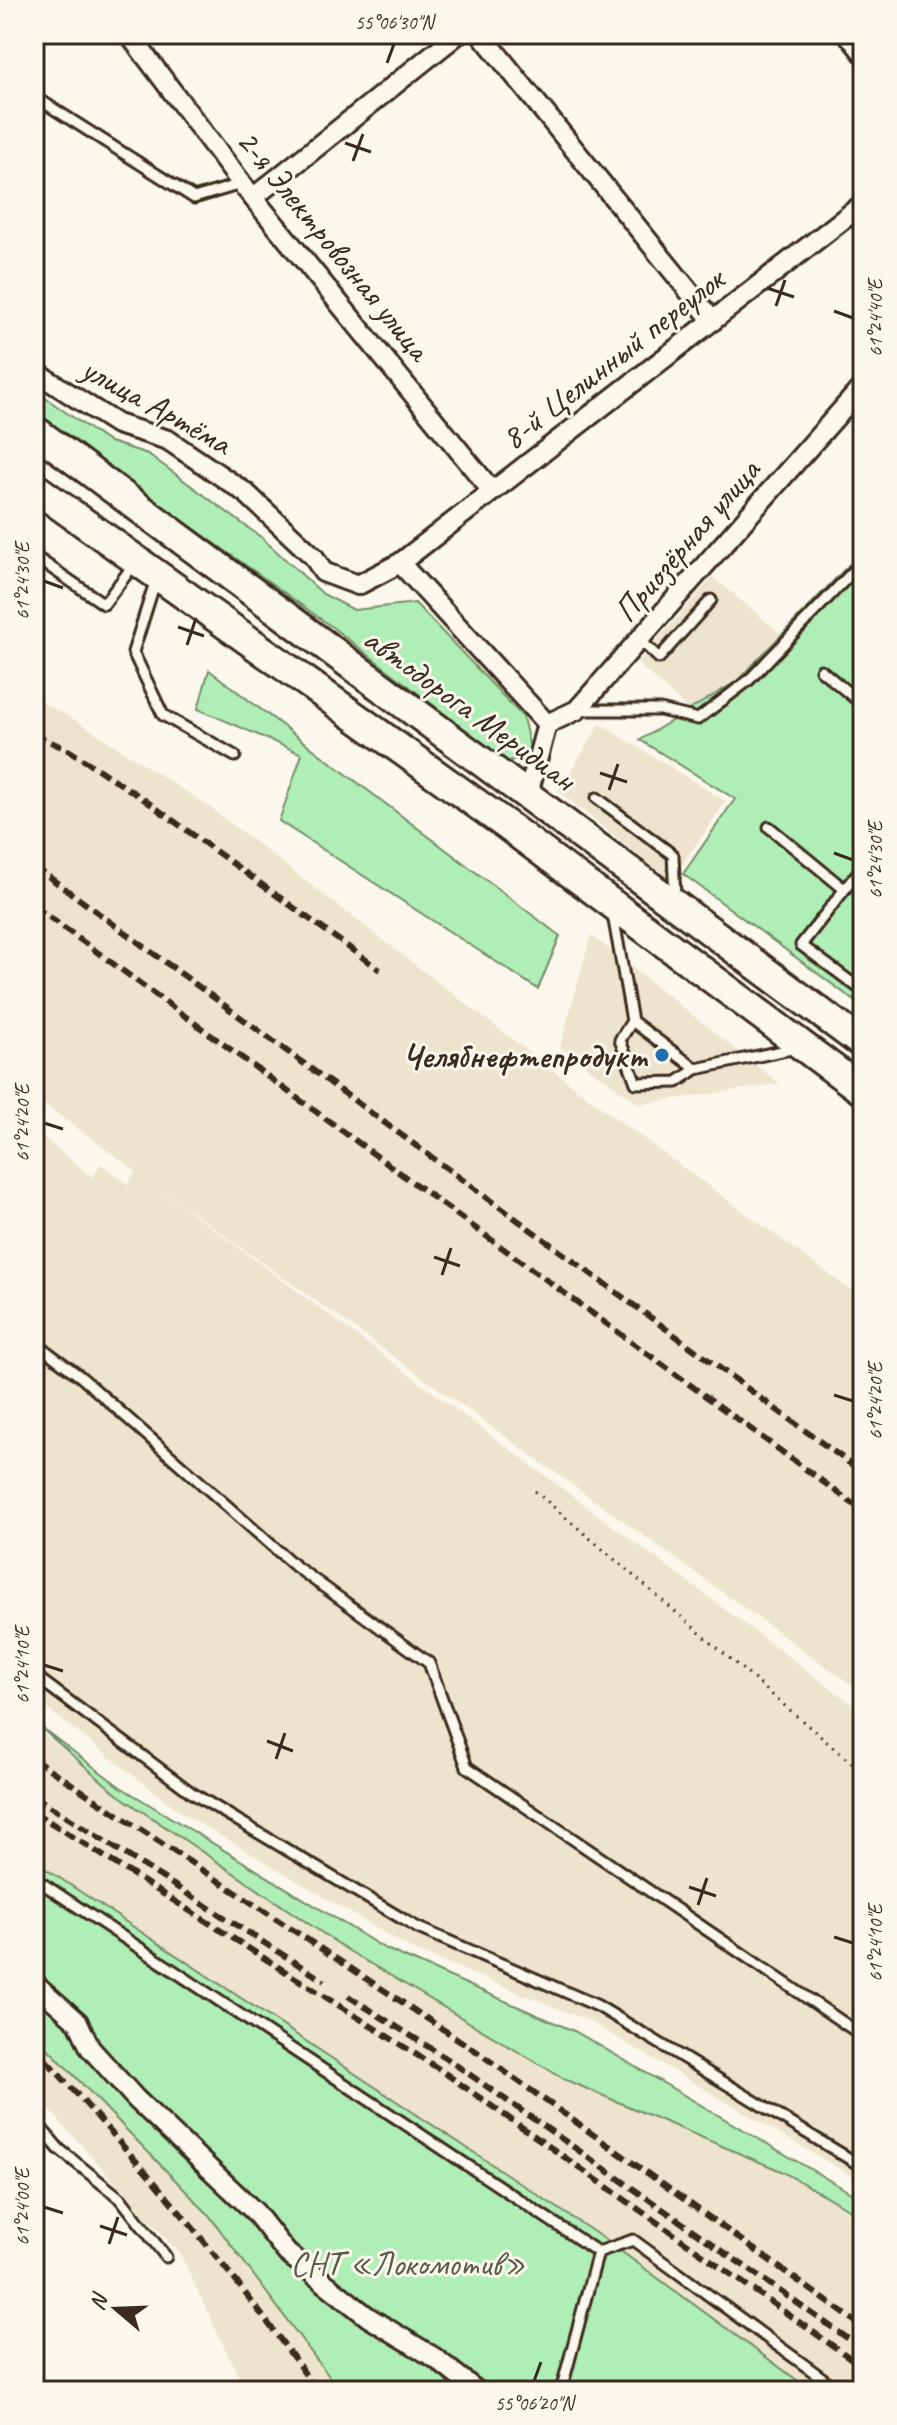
<svg xmlns="http://www.w3.org/2000/svg" width="897" height="2425" viewBox="0 0 897 2425" font-family="Caveat,sans-serif">
<style>
.built{fill:#eee4ce}
.green{fill:#afefb7;stroke:#758c6a;stroke-width:2}
.lines{fill:none;stroke-linecap:round;stroke-linejoin:round}
.service-casing{stroke:#3b2a1e;stroke-width:15}
.minor-casing{stroke:#3b2a1e;stroke-width:24}
.primary-casing{stroke:#3b2a1e;stroke-width:34}
.path{stroke:#3b2a1e;stroke-width:3;stroke-dasharray:2 6;stroke-linecap:butt}
.service{stroke:#fbf7ec;stroke-width:9}
.minor{stroke:#fbf7ec;stroke-width:18}
.primary{stroke:#fbf7ec;stroke-width:28}
.rail{stroke:#3b2a1e;stroke-width:6;stroke-dasharray:12 6;stroke-linecap:butt}
.ticks{fill:none;stroke:#3b2a1e;stroke-width:3}
.poi-dot{fill:#1f6fb2;stroke:#fbf7ec;stroke-width:3}
.labels{text-anchor:middle;stroke-width:6;stroke-linejoin:round;paint-order:stroke}
.street-label{font-size:34px;fill:#3b2a1e;stroke:#fbf7ec}
.poi-label{font-size:34px;font-weight:bold;fill:#3b2a1e;stroke:#fbf7ec;text-anchor:end}
.park-label{font-size:34px;fill:#585b44;stroke:#fbf7ec}
.neatline{fill:none;stroke:#3b2a1e;stroke-width:3}
.ticks-label{font-size:20px;text-anchor:middle;fill:#3b2a1e}
</style>
<rect width="100%" height="100%" fill="#fbf7ec"/>
<filter id="ink" filterUnits="userSpaceOnUse"><feTurbulence type="fractalNoise" baseFrequency=".0125" numOctaves="2"/><feDisplacementMap in="SourceGraphic" scale="16" xChannelSelector="R" yChannelSelector="G"/><feConvolveMatrix kernelMatrix="1 2 1 2 8 2 1 2 1" color-interpolation-filters="sRGB"/></filter>
<g filter="url(#ink)">
<path class="built" d="M713 577 781 634 737 681 689 710 637 663Z
M34 698 77 721 208 806 610 1114 863 1299V1693L157 1187 863 1712V2183L589 2021 411 1949 181 1812 34 1699V1130L92 1177 101 1164 128 1184 136 1171 34 1097Z
M600 724 726 801 671 881 558 791Z
M591 935 780 1084 639 1104 560 1047Z
M34 1726 118 1795 349 1951 566 2080 781 2171 863 2217V2391H812L603 2238 34 1861Z
M34 2034 208 2214 340 2391H245L180 2254 34 2093Z"/>
<path class="green" d="M34 390 107 441 148 454 262 538 323 594 354 610 415 603 523 717 531 753 507 762 332 627 34 414Z
M863 550V1007L683 874 735 799 640 740 737 681Z
M209 670 560 936 538 989 279 821 302 754 198 709Z
M34 1722 119 1786 384 1948 576 2032 863 2200V2217L781 2171 566 2080 349 1951 118 1795Z
M34 1861 603 2238 812 2391H340L208 2214 34 2034Z"/>
<g class="lines">
<g class="service-casing">
<path id="service" d="M43 102 194 198 241 184
M34 556 104 604 135 563
M156 579 133 652 163 715 235 756
M641 641 659 658 711 600
M821 670 863 705
M577 710H660L698 719 749 680 863 561
M597 798 673 855 675 897
M769 827 844 889
M863 866 801 945 863 991
M613 915 632 1021 696 1069 796 1048
M632 1021 620 1040 636 1083 677 1082 696 1069
M34 1342 81 1377 295 1566 429 1663 467 1767 863 2036
M34 1675 192 1793 416 1927 598 2006 863 2167
M34 1878 598 2252 561 2391
M34 2120 59 2149 121 2199 166 2257
M598 2252 633 2240 840 2391"/>
</g>
<g class="minor-casing">
<path id="minor" d="M129 34 242 184 492 491
M481 34 713 321
M848 34 863 53
M254 197 458 34
M34 371 117 424 168 440 246 493 314 557 323 572 358 585 400 563 863 204
M400 563 547 724 528 794
M547 724 577 710 863 386
M34 1983 78 2022 90 2048 136 2099 255 2212 287 2253 368 2317 435 2358 477 2391"/>
</g>
<g class="primary-casing">
<path id="primary" d="M34 430 863 1044
M34 487 505 824 863 1091"/>
</g>
<path class="path" d="M535 1491 863 1773"/>
<use href="#service" class="service"/>
<use href="#minor" class="minor"/>
<use href="#primary" class="primary"/>
<path class="rail" d="M34 734 70 751 142 798 380 970
M34 866 863 1473
M34 906 863 1511
M34 1759 476 2051 863 2327
M34 1796 324 1981
M34 1812 439 2069 863 2367
M348 1996 446 2058 863 2349
M34 2047C134 2156 232 2268 317 2391"/>
</g>
</g>
<path class="ticks" d="M387 63 394 44M345 143 371 152M353 161 363 134M767 288 794 297M776 306 785 280M834 311 853 318M44 581 63 588M178 627 204 636M187 645 196 618M600 773 627 782M609 790 618 764M834 853 853 860M44 1123 63 1129M434 1257 460 1266M442 1275 451 1248M834 1395 853 1401M44 1665 63 1671M267 1741 293 1751M276 1759 285 1733M689 1887 716 1896M698 1905 707 1878M834 1937 853 1943M44 2207 63 2213M100 2226 127 2235M109 2244 118 2217M534 2381 541 2362"/>
<circle class="poi-dot" cx="662" cy="1055" r="8"/>
<g class="labels">
<g class="street-label">
<text transform="translate(334 244) rotate(51)" y="12">2-я Электровозная улица</text>
<text transform="translate(612 358) rotate(-38)" y="12">8-й Целинный переулок</text>
<text transform="translate(157 405) rotate(29)" y="12">улица Артёма</text>
<text transform="translate(686 540) rotate(-49)" y="12">Приозёрная улица</text>
<text transform="translate(470 708) rotate(36)" y="12">автодорога Меридиан</text>
</g>
<g class="poi-label">
<text x="646" y="1067">Челябнефтепродукт</text>
</g>
<g class="park-label">
<text x="408" y="2275">СНТ «Локомотив»</text>
</g>
</g>
<rect width="897" height="2425" fill="none" stroke="#fbf7ec" stroke-width="88"/>
<g transform="translate(116 2309) rotate(289)" stroke="#fbf7ec" stroke-width="6" paint-order="stroke">
<path d="M0-6L14 30L0 20L-14 30Z" fill="#3b2a1e"/>
<text y="-12" font-size="22" font-weight="bold" text-anchor="middle" fill="#3b2a1e">N</text>
</g>
<rect x="44" y="44" width="809" height="2337" class="neatline"/>
<g class="ticks-label">
<text x="394" y="29">55°06'30"N</text>
<text transform="translate(875 318) rotate(-90)" y="7">61°24'40"E</text>
<text transform="translate(22 581) rotate(-90)" y="7">61°24'30"E</text>
<text transform="translate(875 860) rotate(-90)" y="7">61°24'30"E</text>
<text transform="translate(22 1123) rotate(-90)" y="7">61°24'20"E</text>
<text transform="translate(875 1401) rotate(-90)" y="7">61°24'20"E</text>
<text transform="translate(22 1665) rotate(-90)" y="7">61°24'10"E</text>
<text transform="translate(875 1943) rotate(-90)" y="7">61°24'10"E</text>
<text transform="translate(22 2207) rotate(-90)" y="7">61°24'00"E</text>
<text x="534" y="2410">55°06'20"N</text>
</g>
</svg>
